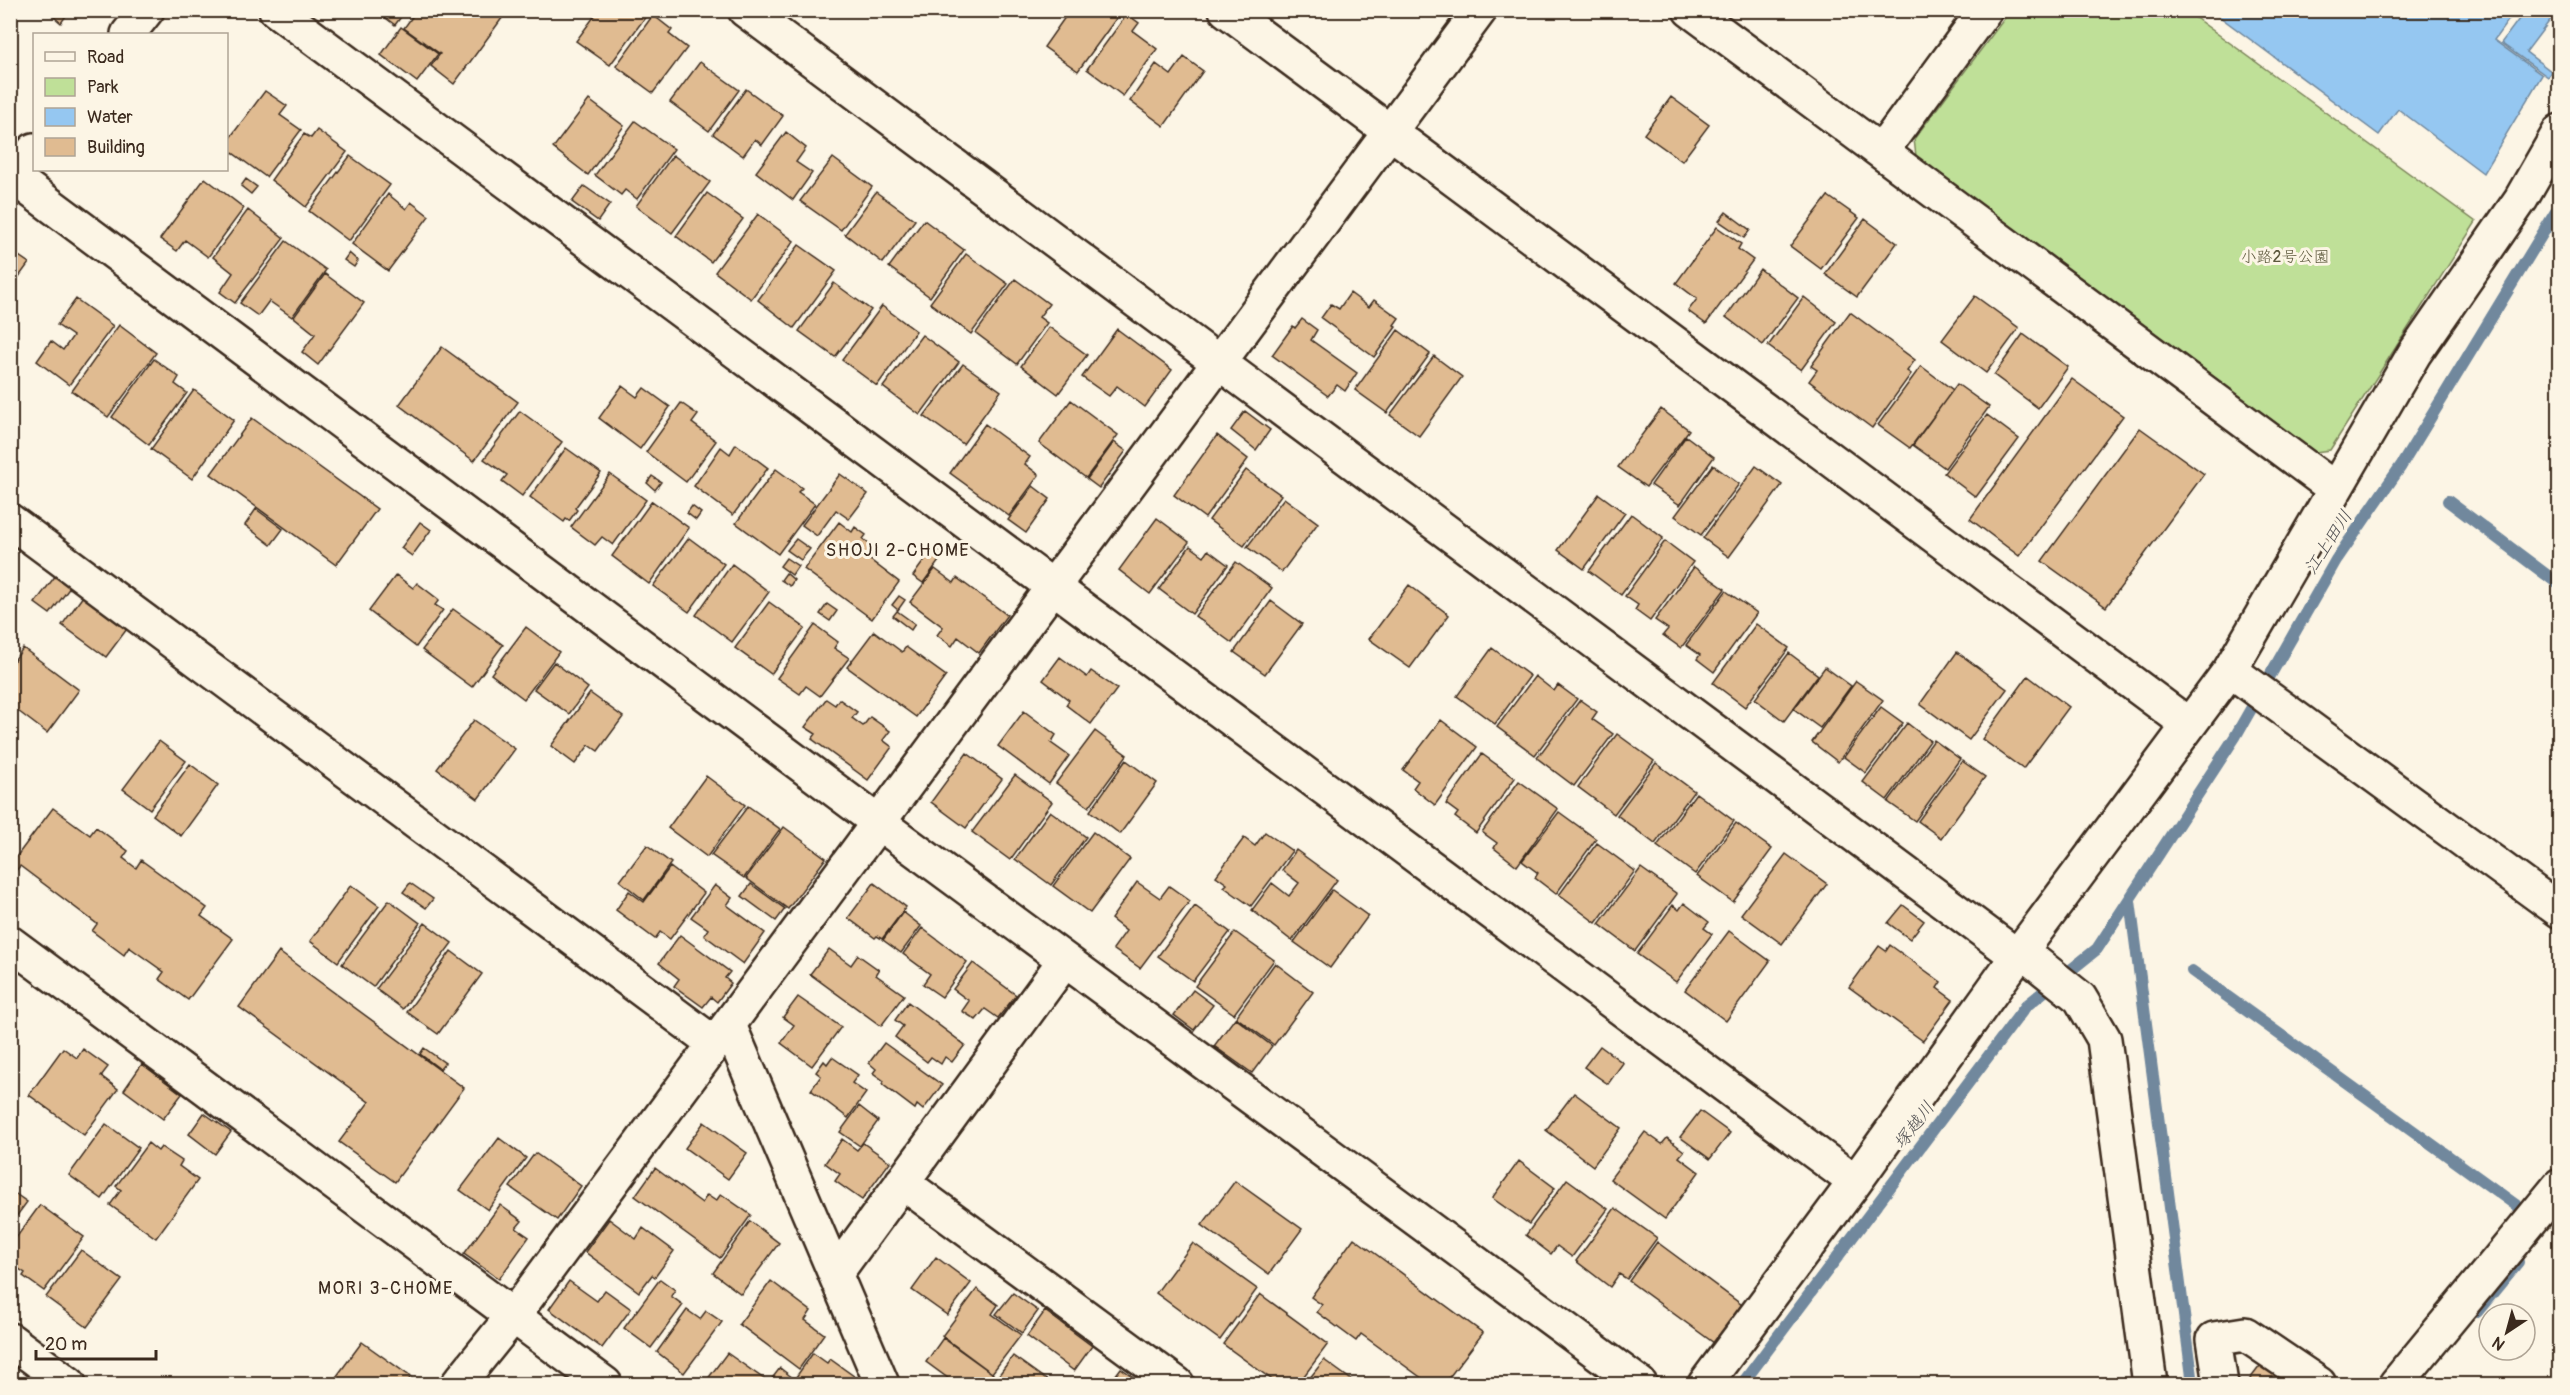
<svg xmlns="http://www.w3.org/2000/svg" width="2570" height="1395" viewBox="0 0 2570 1395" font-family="Pangolin,'Klee One',sans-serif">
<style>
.green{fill:#bfe098;stroke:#7d855b;stroke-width:1.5}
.water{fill:#95c7f1;stroke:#71889d;stroke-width:1.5}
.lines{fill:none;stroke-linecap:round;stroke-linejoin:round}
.stream{stroke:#71889d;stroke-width:12}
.building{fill:#e0bb91;stroke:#3b2a1e;stroke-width:1.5}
.minor-casing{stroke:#3b2a1e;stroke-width:38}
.minor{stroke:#fcf5e5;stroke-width:33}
.labels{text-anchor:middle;stroke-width:6;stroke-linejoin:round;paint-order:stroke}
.park-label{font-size:16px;fill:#5c583c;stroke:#fcf5e5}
.water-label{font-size:18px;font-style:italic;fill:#525153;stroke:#fcf5e5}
.neighbourhood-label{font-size:18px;letter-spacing:1.5px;fill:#3b2a1e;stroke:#fcf5e5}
</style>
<rect width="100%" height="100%" fill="#fcf5e5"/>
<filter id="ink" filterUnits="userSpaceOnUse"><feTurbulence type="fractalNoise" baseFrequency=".0167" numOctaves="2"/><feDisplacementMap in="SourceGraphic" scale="12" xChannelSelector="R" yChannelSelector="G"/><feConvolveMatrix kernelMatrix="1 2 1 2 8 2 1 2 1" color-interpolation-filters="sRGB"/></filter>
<g filter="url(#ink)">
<path class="green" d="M2010 11H2186L2476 222 2330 450 2315 452 1916 156 1914 139Z"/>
<path class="water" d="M2212 11H2515L2494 40 2542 75 2483 173 2398 109 2379 135Z
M2525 11H2557L2526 52 2552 72 2548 77 2501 43Z"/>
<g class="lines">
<path class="stream" d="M2448 501 2560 585
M2130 901 2193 1384
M2192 971 2520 1208
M2477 1312 2518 1262
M1742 1384 2026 1006 2097 949 2235 737 2336 560 2401 466 2560 205"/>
</g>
<path class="building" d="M46 10H70L61 23Z
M375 10H406L395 25Z
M417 10H508L454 84 431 66 440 54 404 28Z
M599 10H640L647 15 610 65 576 41Z
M1070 10H1111L1118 16 1078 71 1044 47Z
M1127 14 1139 23 1133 31 1157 49 1123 96 1087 69Z
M653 15 672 30 669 34 687 48 653 93 616 66Z
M401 27 438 54 417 82 381 55Z
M1184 57 1203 71 1164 126 1130 101 1156 64 1171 75Z
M700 62 739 90 709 131 670 102Z
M746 89 783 116 762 145 755 139 743 156 713 134Z
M265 91 287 106 280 115 301 130 266 177 226 148V143Z
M1671 97 1709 125 1682 161 1644 134Z
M589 100 624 126 588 175 553 148Z
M635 121 674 149 637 199 625 190 621 195 595 175Z
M317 130 347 152 306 207 271 180 304 134 311 138Z
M786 132 806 148 796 162 812 173 793 200 756 172Z
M673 155 710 182 672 233 636 206Z
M350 156 390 185 349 241 309 211Z
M833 158 872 187 841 230 800 201Z
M205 178 244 208 208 257 185 240 177 251 160 239Z
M246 179 257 187 251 194 241 186Z
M584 186 610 204 598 221 572 202Z
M876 192 915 220 883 263 845 234Z
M707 193 743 219 711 262 676 236Z
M388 194 406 209 411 202 429 216 388 271 352 244Z
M1828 196 1859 218 1821 269 1790 246Z
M248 210 284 238 235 303 220 292 233 273 213 257Z
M1726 212 1750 230 1744 238 1719 221Z
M758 214 794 241 751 299 715 272Z
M1865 219 1897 243 1857 297 1825 274Z
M924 220 964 250 930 297 889 267Z
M1717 227 1741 244 1738 249 1753 260 1706 324 1688 311 1697 299 1676 283Z
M286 241 326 270 292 317 269 301 258 316 240 303Z
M799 245 836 271 794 328 758 300Z
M10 250 29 263 10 289Z
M349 253 358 261 354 267 344 260Z
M966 254 1008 284 971 334 930 303Z
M1760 269 1798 298 1763 345 1726 317Z
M325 274 364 303 318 365 302 352 315 334 294 317Z
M1015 279 1049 304 1039 317 1047 323 1017 364 976 333Z
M834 283 871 310 835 357 799 331Z
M1350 293 1369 307 1374 300 1399 318 1394 325 1396 327 1374 357 1321 318 1331 304 1339 309Z
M1975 296 2019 328 1986 373 1942 340Z
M1804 297 1836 322 1801 370 1768 346Z
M76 299 113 326 69 385 37 361 51 341 63 350 73 336 57 325Z
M882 306 916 331 877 386 842 360Z
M1850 312 1915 360 1907 371 1911 374 1872 428 1809 381 1817 370 1811 366Z
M1302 319 1317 330 1311 340 1357 373 1345 391 1337 385 1328 396 1272 355 1293 326 1295 328Z
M119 325 156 353 108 417 72 391Z
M1049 327 1087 355 1058 394 1021 366Z
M1117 329 1172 370 1145 407 1117 386 1109 396 1082 377Z
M1398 330 1430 354 1387 413 1355 390Z
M2023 334 2068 367 2038 408 1994 375Z
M922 335 959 362 920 415 883 387Z
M442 347 518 402 474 461 399 405Z
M1434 356 1462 377 1419 436 1390 415Z
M154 359 179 377 175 384 187 393 149 445 112 417Z
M963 364 1001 391 963 444 924 416Z
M1921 366 1953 390 1910 448 1878 425Z
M2072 379 2123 416 2019 556 1970 519Z
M1957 384 1989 407 1945 468 1913 445Z
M622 386 637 397 644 388 670 407 640 449 599 418Z
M194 390 234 420 192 479 151 449Z
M1071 400 1118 435 1086 478 1039 443Z
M681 403 698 415 692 423 716 441 686 482 646 452Z
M1661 409 1689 430 1646 487 1618 467Z
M520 411 562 442 522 496 502 481 507 475 484 459Z
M1245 411 1270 430 1256 450 1231 430Z
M1987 415 2019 439 1976 497 1944 473Z
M252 418 377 509 336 565 211 474Z
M985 424 1030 457 1025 464 1039 475 1009 516 950 473Z
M2140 428 2204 474 2106 607 2042 561Z
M1217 435 1248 459 1205 518 1174 495Z
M1686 436 1714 457 1680 505 1651 485Z
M1114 442 1126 451 1099 488 1087 479Z
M736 444 768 468 733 515 694 486 721 447 730 454Z
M566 448 601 473 575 508 577 510 569 521 566 519 564 522 530 497Z
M1713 465 1739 484 1701 535 1675 516Z
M1756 466 1782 485 1729 557 1703 538Z
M776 469 802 488 798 492 815 504 778 554 736 523Z
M1246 470 1281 495 1244 546 1209 520Z
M610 474 646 500 613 545 602 537 595 545 571 527Z
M840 474 868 494 849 519 836 510 817 536 802 525Z
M652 476 661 482 655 490 647 483Z
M1033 486 1050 499 1026 533 1008 520Z
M1599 494 1625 513 1584 569 1558 550Z
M1284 498 1318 523 1282 572 1247 547Z
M652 501 689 528 649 584 612 556Z
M692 506 701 513 696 520 687 513Z
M256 509 283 529 271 545 245 525Z
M1631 514 1663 538 1621 595 1589 571Z
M1157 518 1189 542 1150 594 1119 570Z
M420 522 431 530 412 556 401 548Z
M839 522 852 532 855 527 866 535 863 539 876 549 869 559 899 582 872 619 804 569Z
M689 538 724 564 689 612 653 586Z
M796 539 810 549 801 560 787 550Z
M1665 541 1693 562 1650 621 1635 610 1638 605 1625 596Z
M1190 546 1204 556 1208 550 1228 565 1192 614 1159 589Z
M934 547 944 554 923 583 913 576Z
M786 558 798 566 792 575 780 566Z
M1236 562 1272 588 1232 643 1195 616Z
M732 564 769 592 732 642 696 615Z
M1694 567 1725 589 1681 648 1663 635 1668 629 1655 620Z
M935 569 954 583 957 578 1007 615 979 653 958 637 952 646 937 635 943 627 910 602Z
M786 573 794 580 790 586 781 580Z
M56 575 71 586 50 614 35 603Z
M396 575 413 588 417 583 439 600 435 605 443 610 416 647 369 611Z
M1409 585 1449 615 1410 668 1369 639Z
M1726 591 1757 613 1714 672 1697 659 1700 655 1686 645Z
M83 596 127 629 106 657 62 625Z
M899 596 905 600 898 610 892 605Z
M1271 601 1302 624 1265 674 1234 652Z
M769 602 805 628 771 674 735 648Z
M827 604 837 611 830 621 820 614Z
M453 609 503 645 472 687 422 650Z
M897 611 915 624 911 630 893 616Z
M1756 624 1789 648 1745 707 1713 683Z
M815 625 838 642 834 648 849 658 820 696 806 686 800 694 777 678Z
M526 627 559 652 524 699 491 674Z
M874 631 902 652 906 647 946 676 916 717 847 667Z
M23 648 79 690 47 733 10 705V666Z
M1492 648 1530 676 1495 724 1457 696Z
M1957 652 2007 689 1969 740 1920 704Z
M1789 653 1818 675 1784 721 1755 699Z
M1060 657 1087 677 1091 671 1117 689 1091 724 1066 705 1069 700 1043 680Z
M554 662 588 688 569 714 534 689Z
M1825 667 1851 686 1820 728 1794 709Z
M1535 676 1554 691 1558 685 1577 699 1535 755 1497 727Z
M2028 676 2069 707 2023 769 1982 739Z
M1856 681 1883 700 1838 762 1812 742Z
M590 693 623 717 598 751 589 745 575 764 551 746Z
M826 699 835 705 839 699 857 712 852 718 863 726 870 717 890 731 883 740 892 747 868 780 812 739 816 734 805 727Z
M1580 700 1597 712 1592 719 1613 734 1574 786 1537 758Z
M1881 707 1903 723 1866 773 1844 757Z
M1024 711 1056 735 1051 743 1069 756 1049 784 998 746Z
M474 720 515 749 478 799 437 769Z
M1441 720 1477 747 1435 805 1413 788 1418 781 1403 770Z
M1907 723 1930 741 1887 800 1863 782Z
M1095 731 1127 755 1089 807 1056 783Z
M1617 734 1654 761 1614 814 1578 787Z
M1934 740 1960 759 1915 821 1888 802Z
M159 741 186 761 150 809 123 789Z
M967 753 1002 779 966 828 931 802Z
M1482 754 1515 778 1476 833 1455 817 1458 813 1446 804Z
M1126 760 1157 783 1120 834 1090 811Z
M1962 761 1985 777 1941 838 1918 821Z
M1656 763 1694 791 1655 844 1617 815Z
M190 764 218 785 181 836 153 815Z
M1015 775 1052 802 1010 860 972 832Z
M706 776 745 805 707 857 668 828Z
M1519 781 1558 809 1517 866 1494 848 1497 843 1482 832Z
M1696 793 1734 821 1695 874 1657 846Z
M748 806 780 829 744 878 711 855Z
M53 808 90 835 96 827 128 851 123 858 136 868 141 860 207 908 201 916 233 939 188 1000 159 979 164 972 129 947 124 955 92 931 97 924 20 866 14 873 10 870V865Z
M1050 811 1086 837 1051 885 1015 859Z
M1559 812 1596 839 1556 894 1535 878 1538 873 1522 861Z
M1736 823 1772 849 1733 902 1697 876Z
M784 827 826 858 788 909 746 878Z
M1093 832 1130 859 1090 913 1053 886Z
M1265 832 1292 851 1251 906 1224 887 1227 884 1216 876 1244 838 1255 846Z
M1597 843 1635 871 1596 923 1559 895Z
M647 845 671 863 644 900 620 881Z
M1296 850 1337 880 1292 941 1252 910 1272 883 1289 896 1299 883 1282 870Z
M1786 854 1827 884 1782 944 1741 914Z
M670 867 704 893 670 939 660 932 655 939 616 910 629 891 644 902Z
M1641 868 1677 894 1635 951 1599 924Z
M1137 882 1160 898 1169 886 1190 901 1140 968 1113 949 1126 931 1111 919Z
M410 883 433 899 426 908 403 892Z
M874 883 906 907 882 939 877 936 875 938 848 918Z
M751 884 785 909 776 921 742 896Z
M351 885 379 906 338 962 310 941Z
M715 885 732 898 727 905 765 933 743 964 704 935 708 929 691 917Z
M1332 890 1368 916 1330 968 1294 942Z
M389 900 420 923 373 987 342 964Z
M1684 903 1709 922 1704 928 1712 934 1676 982 1637 954 1673 905 1679 910Z
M1903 905 1924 921 1910 939 1888 923Z
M1195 906 1230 932 1193 981 1158 956Z
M903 912 921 926 901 953 883 940Z
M425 923 452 943 403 1009 376 989Z
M922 928 967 962 942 997 923 984 930 974 903 954Z
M1729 931 1770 961 1726 1021 1685 990Z
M1235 932 1274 960 1234 1014 1195 986Z
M680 935 730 972 725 978 731 983 717 1002 711 997 703 1007 674 986 679 979 659 963Z
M1890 945 1941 982 1937 988 1953 1000 1923 1041 1849 987 1879 946 1886 951Z
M829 949 851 965 858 955 879 970 876 975 904 995 881 1026 810 974Z
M451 951 482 974 438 1034 407 1012Z
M279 952 464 1088 395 1182 339 1142 369 1102 239 1007Z
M973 963 1016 995 998 1018 985 1009 976 1020 962 1011 969 1001 953 989Z
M1275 963 1313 992 1274 1045 1236 1017Z
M1193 990 1213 1005 1194 1030 1174 1015Z
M798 997 841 1027 812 1066 781 1043 794 1025 783 1017Z
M908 1002 965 1045 952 1062 945 1057 941 1064 931 1057 927 1062 895 1037 903 1026 895 1020Z
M1235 1018 1272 1046 1252 1073 1214 1046Z
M884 1043 942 1085 923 1110 917 1105 915 1109 882 1084 884 1081 873 1073 876 1069 869 1063Z
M1600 1046 1623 1063 1608 1084 1584 1067Z
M63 1048 77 1058 83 1049 108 1067 101 1076 118 1089 84 1135 29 1095Z
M424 1048 445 1063 440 1069 420 1054Z
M832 1057 858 1075 852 1083 866 1093 848 1118 811 1090 821 1076 816 1072 824 1061 827 1064Z
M142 1064 182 1094 163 1119 124 1090Z
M1574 1093 1621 1128 1593 1166 1546 1130Z
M859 1106 878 1121 860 1146 840 1132Z
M1700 1111 1730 1133 1710 1159 1680 1137Z
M204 1113 231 1132 215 1154 189 1134Z
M704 1122 747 1153 728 1179 685 1148Z
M106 1124 139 1148 102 1199 69 1175Z
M1645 1132 1662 1144 1667 1138 1684 1151 1679 1157 1699 1172 1665 1219 1610 1179Z
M499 1138 526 1158 488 1210 460 1190Z
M842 1139 857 1150 863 1143 890 1162 862 1200 835 1181 840 1174 825 1163Z
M148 1143 158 1151 161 1147 182 1161 179 1166 198 1180 156 1238 110 1205 121 1190 116 1186Z
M535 1153 581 1186 557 1220 510 1187Z
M1519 1161 1555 1188 1529 1224 1492 1198Z
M655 1168 702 1203 707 1195 716 1201 721 1194 751 1215 720 1258 635 1196Z
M1567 1179 1608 1209 1572 1257 1557 1246 1551 1254 1526 1235Z
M1235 1181 1302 1229 1269 1274 1202 1225Z
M10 1190 27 1202 10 1225Z
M40 1205 84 1237 44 1291 23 1276 25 1273 10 1263V1246Z
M500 1205 522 1221 516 1228 529 1237 499 1279 464 1254Z
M1615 1208 1657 1238 1627 1279 1619 1274 1610 1287 1576 1261Z
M609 1219 636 1239 643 1228 674 1251 655 1277 652 1275 639 1292 585 1252Z
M750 1221 779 1243 741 1294 713 1273Z
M1354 1238 1483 1333 1444 1384H1430L1361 1334 1356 1341 1317 1312 1322 1305 1311 1297Z
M1657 1242 1742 1305 1714 1343 1629 1281Z
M1193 1243 1257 1289 1220 1340 1156 1293Z
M81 1250 122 1280 87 1327 46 1297Z
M936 1257 971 1283 947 1315 912 1290Z
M660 1279 675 1290 671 1296 683 1305 651 1348 624 1328Z
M569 1281 597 1301 605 1290 631 1309 602 1348 549 1309Z
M771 1281 811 1311 805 1320 824 1334 799 1369 739 1324Z
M977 1289 998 1305 992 1314 1021 1335 992 1373 942 1336Z
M1013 1293 1038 1311 1022 1333 996 1314Z
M1260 1294 1328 1344 1298 1384H1278L1223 1344Z
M687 1310 700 1319 706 1311 722 1322 684 1373 657 1352Z
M1045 1311 1092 1346 1074 1371 1027 1336Z
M943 1338 993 1374 985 1384H956L926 1362Z
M362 1342 411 1377 405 1384H331Z
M727 1353 771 1384H704Z
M813 1353 827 1363 830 1359 865 1384H791Z
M1013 1356 1052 1384H992Z
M1324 1360 1357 1384H1305Z
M2263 1362 2280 1375 2273 1384H2249L2247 1383Z
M780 1368 793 1378 788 1384H774L770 1381Z
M1121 1368 1143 1384H1109Z"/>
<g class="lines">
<g class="minor-casing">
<path id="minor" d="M276 10 1855 1182
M745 10 2017 956
M1226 10 2189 725
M1690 10 2335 489
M128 34 147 10
M1881 152 1985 10
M13 177 879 823 1640 1384
M10 180 34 150
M10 521 715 1044
M2230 670 2560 911
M10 943 605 1384
M2021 951 2080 998 2104 1039 2150 1384
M729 1025 882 1384
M902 1182 1177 1384
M836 1273 1065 960
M10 1340 69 1384
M458 1384 513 1316 1480 10
M1705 1384 1855 1182 2021 951 2230 670 2414 354 2521 199 2560 131
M2221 1384 2214 1339 2245 1334 2319 1384
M2396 1384 2560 1185"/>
</g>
<use href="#minor" class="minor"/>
</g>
</g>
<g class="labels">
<g class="park-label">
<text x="2285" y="262">小路2号公園</text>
</g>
<g class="water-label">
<text transform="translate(2328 542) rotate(-57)" y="6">江上田川</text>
<text transform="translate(1914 1125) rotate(-53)" y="6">塚越川</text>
</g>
<g class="neighbourhood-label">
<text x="898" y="556">SHOJI 2-CHOME</text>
<text x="386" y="1294">MORI 3-CHOME</text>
</g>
</g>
<rect width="2570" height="1395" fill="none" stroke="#fcf5e5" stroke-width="36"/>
<rect x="18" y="18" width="2534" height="1359" fill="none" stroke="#3b2a1e" stroke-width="2" filter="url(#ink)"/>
<rect x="33" y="33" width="195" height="138" fill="#fcf5e5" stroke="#afa495" stroke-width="1.5"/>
<rect x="45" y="52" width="30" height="9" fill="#fcf5e5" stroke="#afa495" stroke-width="1.5"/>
<text x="87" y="63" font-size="18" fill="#3b2a1e">Road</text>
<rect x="45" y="78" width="30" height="18" fill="#bfe098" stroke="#afa495" stroke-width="1.5"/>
<text x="87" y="93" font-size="18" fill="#3b2a1e">Park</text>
<rect x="45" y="108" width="30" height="18" fill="#95c7f1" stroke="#afa495" stroke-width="1.5"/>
<text x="87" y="123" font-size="18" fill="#3b2a1e">Water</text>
<rect x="45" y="138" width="30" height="18" fill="#e0bb91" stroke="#afa495" stroke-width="1.5"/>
<text x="87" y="153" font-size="18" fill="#3b2a1e">Building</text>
<g transform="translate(2507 1332) rotate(216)"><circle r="28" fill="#fcf5e5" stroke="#afa495" stroke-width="1.5"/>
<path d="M0-4.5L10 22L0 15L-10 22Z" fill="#3b2a1e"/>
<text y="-9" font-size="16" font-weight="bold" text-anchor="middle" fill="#3b2a1e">N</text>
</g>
<path d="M36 1350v9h120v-9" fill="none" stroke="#3b2a1e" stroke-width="3"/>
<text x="45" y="1350" font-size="18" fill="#3b2a1e" stroke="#fcf5e5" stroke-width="4.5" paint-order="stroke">20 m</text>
</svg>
